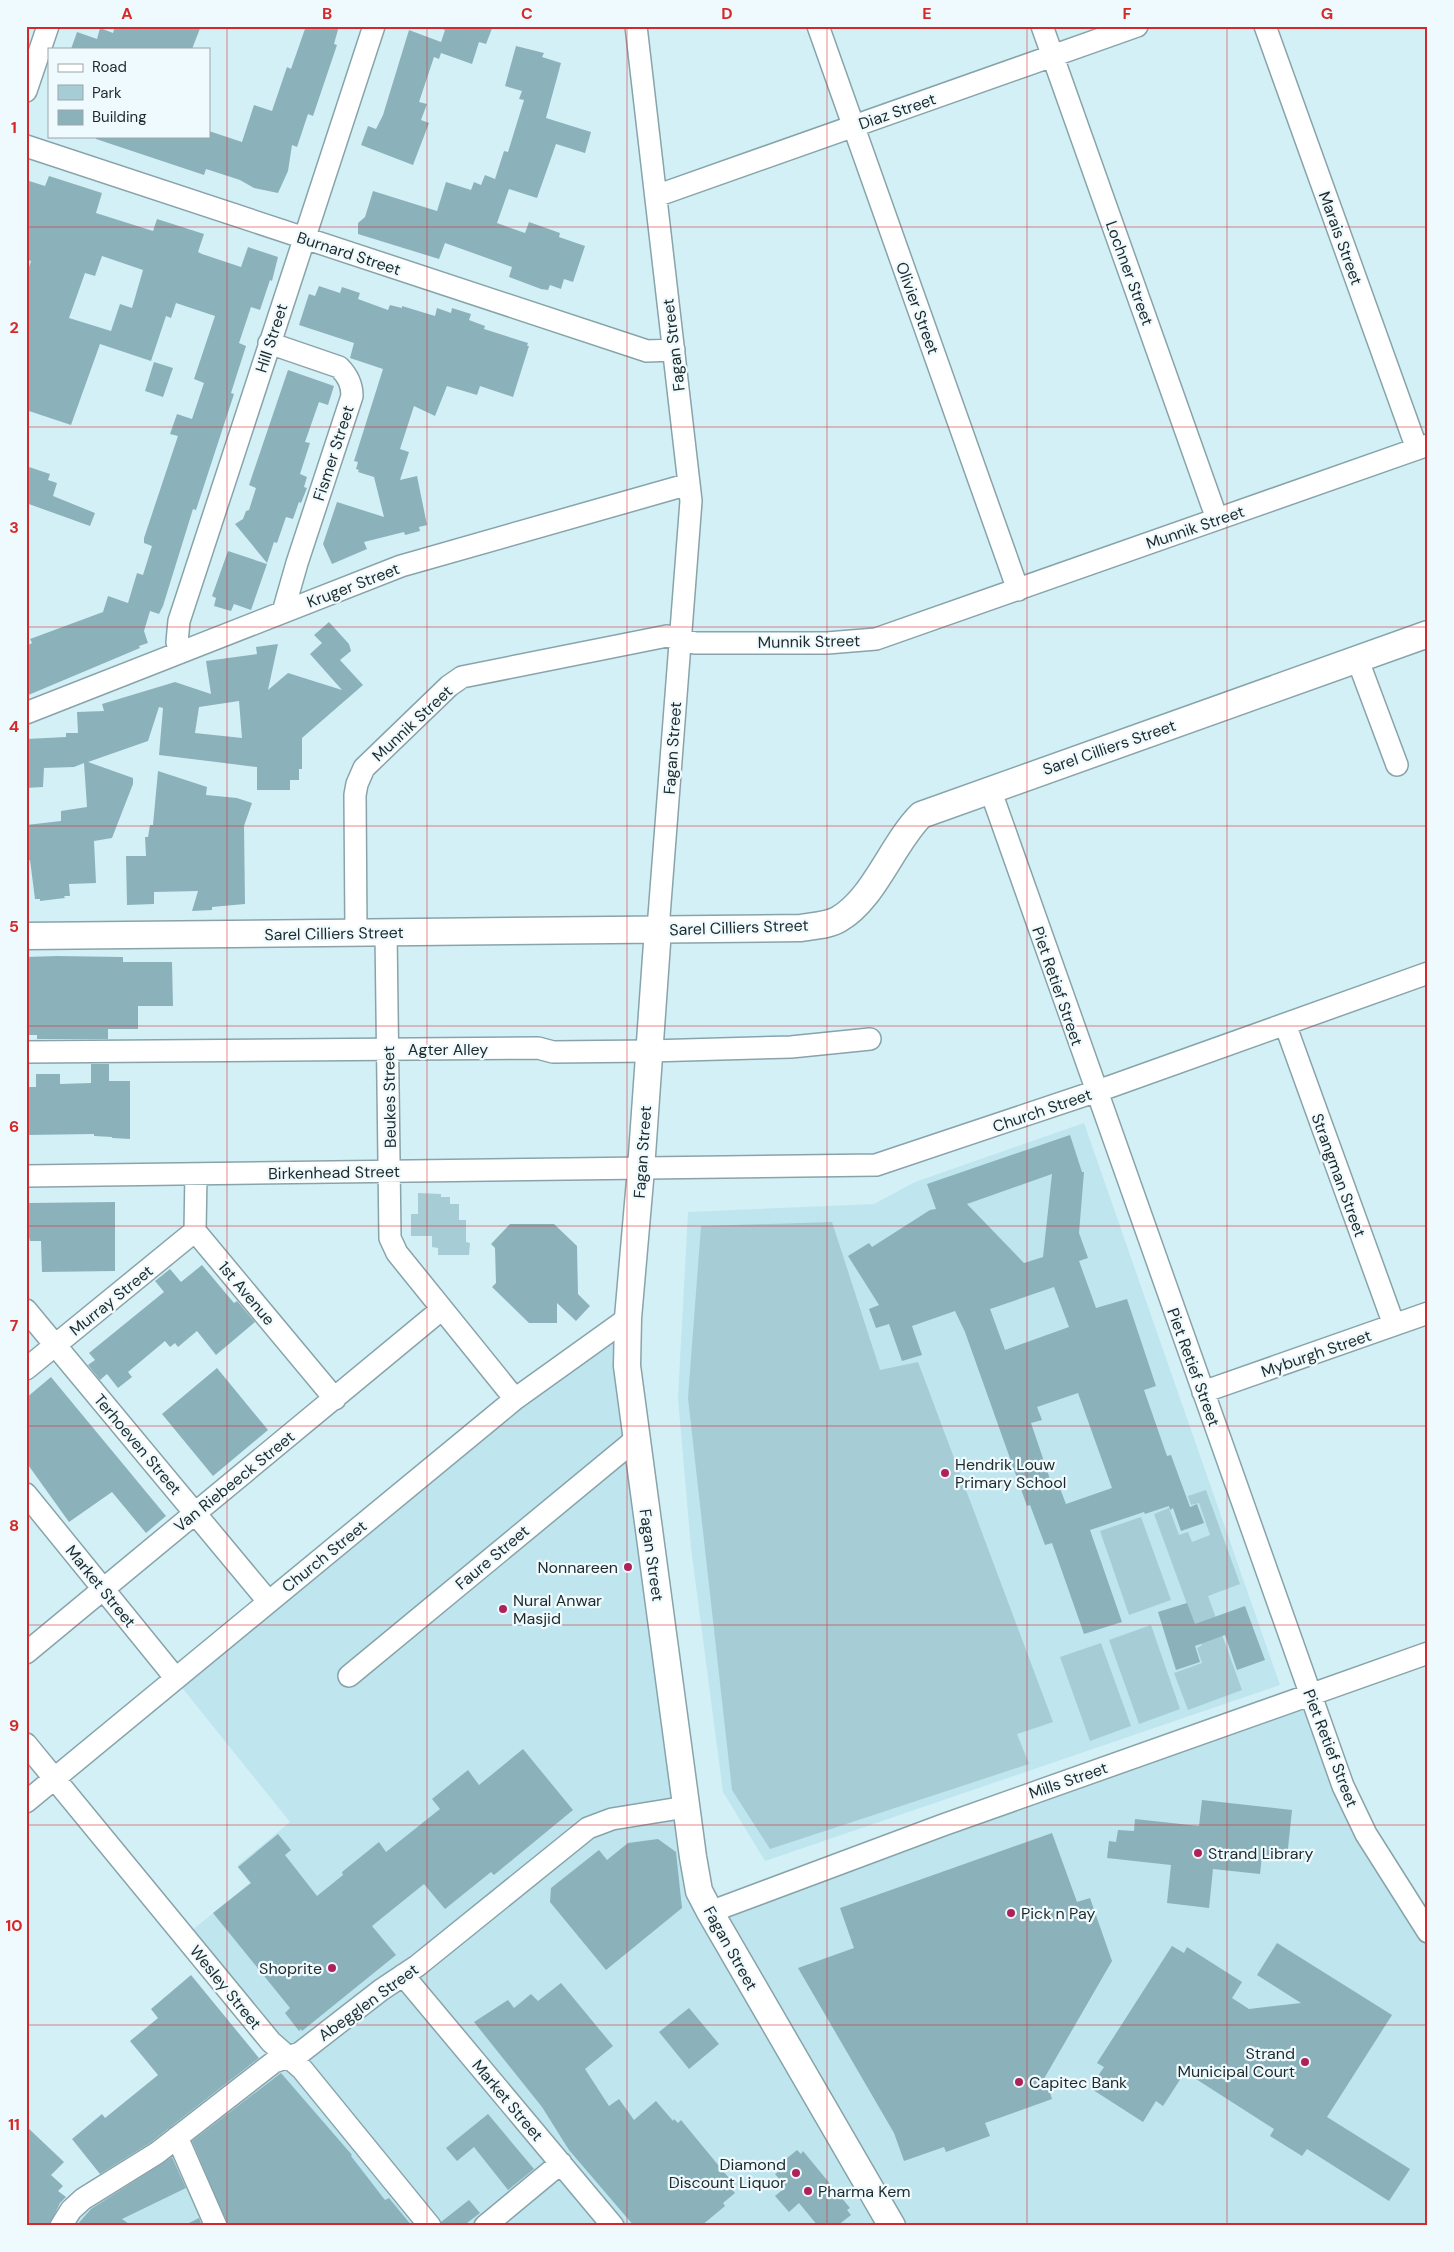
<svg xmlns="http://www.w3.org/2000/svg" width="1454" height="2252" viewBox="0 0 1454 2252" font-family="'DM Sans',sans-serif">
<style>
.built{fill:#bfe5ef}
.green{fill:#a6cdd6}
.building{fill:#8bb2bb;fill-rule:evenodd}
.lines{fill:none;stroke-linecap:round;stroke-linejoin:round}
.minor-casing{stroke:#88a4aa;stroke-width:24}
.tertiary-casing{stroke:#88a4aa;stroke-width:29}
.minor{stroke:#fff;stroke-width:21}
.tertiary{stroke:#fff;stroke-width:26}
.grid{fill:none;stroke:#d62828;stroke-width:1;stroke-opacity:0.55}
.poi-dot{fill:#b02159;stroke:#eefafd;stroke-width:2}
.labels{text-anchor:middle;stroke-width:4.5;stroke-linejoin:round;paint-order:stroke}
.street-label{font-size:16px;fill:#1e292b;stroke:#eefafd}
.poi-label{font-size:16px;fill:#1e292b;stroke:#eefafd;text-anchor:start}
.neatline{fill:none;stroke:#d62828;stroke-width:2}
.grid-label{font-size:16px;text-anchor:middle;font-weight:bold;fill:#d62828}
</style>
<rect width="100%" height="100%" fill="#d3f0f7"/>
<path class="built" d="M1084 1123 1280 1685 765 1861 723 1792 691 1548 678 1398 688 1212 874 1204 915 1182Z
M627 1319 710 1912 1310 1694 1343 1785 1428 1933V2226H61L285 2054 185 1936 250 1883 237 1866 290 1822 175 1679Z"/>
<path class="green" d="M418 1193 441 1194V1197H450V1204H459V1220H466V1242L470 1243 469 1255H438V1248L432 1247V1236H411V1214H418Z
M832 1222 880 1370 918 1362 1053 1722 1017 1734 1029 1764 770 1849 732 1790 688 1398 701 1226Z
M1206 1490 1240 1584 1208 1596 1242 1690 1188 1710 1174 1673 1202 1663 1197 1648 1202 1645 1154 1514 1169 1508 1179 1535 1188 1532 1192 1542 1210 1535 1199 1503 1191 1505 1188 1496Z
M1141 1517 1171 1600 1129 1615 1100 1531Z
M1151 1625 1180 1709 1139 1724 1109 1640Z
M1101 1643 1131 1726 1090 1741 1060 1657Z"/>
<path class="building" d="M115 26H201L192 49H71L77 32 97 39 100 28 113 33Z
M306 26H339L334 44 337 45 313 116 308 114 297 147 292 145 288 171 278 193 254 188 240 180 206 169 204 175 96 139V136H209V131L242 142 254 105 272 111 287 67 291 69Z
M441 26H493L486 44 479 42 472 64 441 53 439 59 434 57 419 102 427 104 421 120 429 123 413 165 361 145 368 126 376 129 383 115 409 30 441 42 445 30 441 28Z
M516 46 544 53 542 57 561 63 546 118 591 132 585 153 556 144 537 198 509 189 497 223 525 233 529 222 560 233 559 237 585 246 573 282 564 279 561 289 550 285 548 290 541 289 509 277 512 267 445 243 439 259 358 234V223L365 217 373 191 437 211 446 182 471 190 474 182 481 185 485 175 495 179 504 151 508 152 524 100 519 99 522 91 505 86Z
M49 176 102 193 96 213 153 231 157 219 204 234 198 252 202 254 241 267 248 247 278 257 272 281 270 280 260 310 251 307 239 343 246 346 231 393 234 394 196 510 193 509 163 606 159 614 150 611 144 631 148 643 139 646 140 648 26 696V646L32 643 30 639 103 612 108 596 128 603 137 573 143 575 152 546 144 543V538L178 436 170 434 177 414 192 419 204 383 194 379 215 316 176 303 171 318 166 316 151 361 100 344 71 425 26 410V277L31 261 26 259V180L45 186ZM102 256 143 270 132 308 120 304 111 331 69 318 85 273 95 276Z
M319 286 340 293 342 287 360 293 358 299 388 310 390 305 402 308V306L435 316 437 308 451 313 452 308 471 314 469 320 485 326 484 329 528 343 527 346H529L513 397 480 386 477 395 447 386 435 416 414 406 400 449 409 452 400 480 417 476 427 525 419 527 420 531 405 535 404 532 364 542 367 549 332 564 323 544 337 502 384 517 374 477 358 472 359 470 356 469 358 462 354 461 383 369 350 358 354 343 299 325 309 294 315 296Z
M154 362 173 368 163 397 145 391Z
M288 370 334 386 328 405 319 402 305 442 310 443 300 474 307 477 304 487 307 488 301 503 299 502 293 519 286 517 277 543 274 542 267 563 235 524 243 519 246 511 249 510 256 488 249 485Z
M26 466 50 474 48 480 57 483 53 496 95 513 90 526 26 503Z
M228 551 267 564 251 610 234 604 231 611 214 606 216 598 212 596Z
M329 622 349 644 351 651 340 660 363 685 302 738V769H299V780H290V790H257V767L159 755 163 708 159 707 148 741 88 762 133 778V784L112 838 94 841 96 883 69 884 70 896H64L65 898 40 901V899H35L30 860 28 861 26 850V825L61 821V811L87 807 84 763 74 767 44 768 43 787 26 788V739L66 737V733H78L77 712 104 711 102 704 175 682 211 694 206 661 257 654 256 647 278 644 268 690 288 673 342 690 310 654 322 643 314 635ZM239 701 242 738 195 733 199 707Z
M158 771 207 787 206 795 237 798 252 803 244 826 245 904 212 907V910L192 911 198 891 154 892V904L127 905 126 856H146L145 837H148L150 825H153Z
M57 956 123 957V962H172L173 1006H138V1029H108V1039H37V1035H26V957Z
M91 1064H109V1081H130V1139L112 1138V1137L94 1136V1134L26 1135V1087H36V1074H60V1084L91 1083Z
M1070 1135 1082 1172H1084L1079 1233 1088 1258 1079 1261 1096 1308 1127 1299 1156 1386 1144 1390 1167 1456 1171 1455 1190 1507 1197 1504 1204 1523 1181 1531 1173 1508 1170 1510 1169 1506 1145 1514 1144 1512 1090 1530 1122 1622 1084 1634 1052 1543 1045 1545 1030 1505 1027 1506 965 1332 955 1311 912 1326 922 1355 902 1361 889 1324 876 1328 869 1309 879 1305 848 1256 869 1243 872 1247 930 1210 936 1209 927 1184ZM1052 1174 1043 1257 1024 1263 967 1204ZM1054 1287 1069 1327 1005 1350 990 1309ZM1078 1393 1112 1488 1066 1504 1059 1486 1053 1488 1031 1423 1042 1420 1037 1407Z
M115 1202V1271L42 1272 41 1241H30L29 1237 28 1203Z
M510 1224H554L577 1246 578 1294 590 1306 576 1321 557 1303V1323H529L492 1287 496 1283 495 1248 491 1244Z
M202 1265 234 1303 237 1301 255 1322 216 1355 197 1331 178 1347 175 1343 170 1347 165 1341 128 1372 132 1377 118 1388 107 1374 100 1380 88 1365 95 1360 89 1353 164 1292 155 1281 170 1269 181 1282Z
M217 1368 268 1430 213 1476 162 1414Z
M51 1377 166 1516 146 1533 112 1492 69 1522 26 1462V1398Z
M1187 1603 1195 1624 1245 1606 1265 1660 1237 1670 1225 1635 1195 1646 1200 1662 1176 1670 1158 1612Z
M523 1749 573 1810 494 1875 491 1872 445 1909 424 1884 372 1926 396 1955 302 2031 301 2029 299 2031 285 2013 290 2008 213 1913 251 1883 238 1867 278 1834 291 1850 285 1855 317 1896 343 1875 342 1872 379 1842 386 1852 440 1809 432 1799 468 1770 479 1785Z
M1202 1800 1292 1810 1287 1858 1262 1855 1260 1874 1213 1869 1209 1908 1167 1903 1171 1865 1107 1858 1109 1841 1116 1842 1118 1830 1134 1831 1135 1819 1199 1826Z
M1052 1833 1077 1902 1090 1898 1112 1961 1045 2077 1052 2099 985 2123 990 2136 946 2152 944 2147 904 2161 894 2133 798 1968 854 1948 840 1908Z
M658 1839 676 1852 682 1908 606 1970 550 1902 551 1888 599 1850 607 1860 628 1843Z
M1277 1943 1392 2015 1327 2117 1410 2169 1389 2201 1307 2149 1302 2156 1270 2136 1274 2129 1185 2072 1163 2106 1156 2101 1143 2122 1090 2088 1104 2067 1097 2063 1172 1946 1184 1953 1187 1947 1242 1982 1232 1998 1249 2009 1301 2003 1257 1975Z
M191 1975 259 2058 150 2143 100 2174 72 2139 102 2114 105 2118 158 2075 130 2041 158 2018 151 2009Z
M561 1983 613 2046 585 2069 609 2106 619 2099 634 2120 656 2101 673 2121 674 2119 678 2123 681 2120 733 2183 729 2186 735 2193 723 2203 725 2206 701 2226H634L569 2150 542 2107 474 2022 508 2000 514 2008 531 1994 538 2001Z
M689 2008 719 2044 689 2069 659 2032Z
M281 2073 352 2155 351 2156 385 2200 389 2198 412 2226H228L192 2141Z
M488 2114 534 2169 508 2190 474 2147 457 2161 446 2148Z
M26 2126 64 2162 51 2175 63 2186 58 2191 66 2197 60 2203 49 2226H26Z
M797 2150 801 2154 803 2151 850 2208 847 2210 851 2215 837 2226H818L799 2203 789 2212 775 2196 786 2187 775 2174 778 2172 775 2168Z
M172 2157 186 2188 122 2219 132 2226H76L91 2209Z
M469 2200 480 2213 463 2226H442L441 2222Z
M199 2218 202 2226H183Z"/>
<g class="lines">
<g class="minor-casing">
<path id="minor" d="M636 26 691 501 658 929
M818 26 1018 590
M1042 26 1217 519
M1265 26 1417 449
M26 91 48 26
M26 146 647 351 674 350
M656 196 1137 26
M269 343 339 367C348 376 352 384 352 396L297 563 283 612
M180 652 177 642 179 621 374 26
M1357 658 1397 765
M26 713 401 566 689 484
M990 789 1343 1786 1366 1834 1428 1932
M356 932 355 795 357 784 364 768 449 686 462 677 667 636 695 643H827L876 639 1428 445
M386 932 390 1238 397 1253 515 1399
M1285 1024 1394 1325
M26 1052 538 1048 553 1052 650 1051 791 1047 870 1039
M196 1174 195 1231 335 1399
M26 1176 876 1165 1112 1086 1428 973
M26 1310 263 1595 266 1603
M26 1369 195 1231
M1203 1392 1428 1313
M26 1494 169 1670 174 1679
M26 1653 442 1309
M349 1676 636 1439
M26 1744 271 2042 302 2069 430 2226
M26 1802 515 1399 628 1318
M710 1912 943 1825 1428 1653
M403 1975 613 2226
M177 2137 216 2226
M61 2226 71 2210 83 2199 157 2153 274 2062 300 2053 381 1990 417 1966 588 1828 612 1819 686 1807
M485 2226 561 2163"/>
</g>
<g class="tertiary-casing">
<path id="tertiary" d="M658 929 641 1169 628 1318 627 1366 693 1857 699 1891 710 1912 892 2226
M26 936 801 928C812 926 830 925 839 919 874 899 892 844 921 815L1428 634"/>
</g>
<use href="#minor" class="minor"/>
<use href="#tertiary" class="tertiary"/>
</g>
<path class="grid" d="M227 26V2226M427 26V2226M627 26V2226M827 26V2226M1027 26V2226M1227 26V2226M26 227H1428M26 427H1428M26 627H1428M26 826H1428M26 1026H1428M26 1226H1428M26 1426H1428M26 1625H1428M26 1825H1428M26 2025H1428"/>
<g class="poi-dot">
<circle cx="945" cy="1473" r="5"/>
<circle cx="628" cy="1567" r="5"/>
<circle cx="503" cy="1609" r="5"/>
<circle cx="1198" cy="1853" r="5"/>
<circle cx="1011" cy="1913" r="5"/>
<circle cx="332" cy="1968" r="5"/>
<circle cx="1305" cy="2062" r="5"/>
<circle cx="1019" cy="2082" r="5"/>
<circle cx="796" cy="2173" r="5"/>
<circle cx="808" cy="2191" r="5"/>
</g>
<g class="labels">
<g class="street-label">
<text transform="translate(897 111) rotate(-19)" y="6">Diaz Street</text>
<text transform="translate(1341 238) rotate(70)" y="6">Marais Street</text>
<text transform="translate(349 253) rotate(18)" y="6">Burnard Street</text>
<text transform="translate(1130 273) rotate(70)" y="6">Lochner Street</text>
<text transform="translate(918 308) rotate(70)" y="6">Olivier Street</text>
<text transform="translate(271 338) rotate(-72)" y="6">Hill Street</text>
<text transform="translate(673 345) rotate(-97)" y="6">Fagan Street</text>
<text transform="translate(333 453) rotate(-72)" y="6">Fismer Street</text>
<text transform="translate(1195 527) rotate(-19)" y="6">Munnik Street</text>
<text transform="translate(353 585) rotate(-21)" y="6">Kruger Street</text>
<text transform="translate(809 641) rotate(-1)" y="6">Munnik Street</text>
<text transform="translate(412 723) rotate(-43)" y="6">Munnik Street</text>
<text transform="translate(1109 747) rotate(-19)" y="6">Sarel Cilliers Street</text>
<text transform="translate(672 748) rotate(-86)" y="6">Fagan Street</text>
<text transform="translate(739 927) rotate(-2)" y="6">Sarel Cilliers Street</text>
<text transform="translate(334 933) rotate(-1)" y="6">Sarel Cilliers Street</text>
<text transform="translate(1058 986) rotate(71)" y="6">Piet Retief Street</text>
<text x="448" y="1055">Agter Alley</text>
<text transform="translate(389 1097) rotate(-91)" y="6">Beukes Street</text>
<text transform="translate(1042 1110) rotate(-19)" y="6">Church Street</text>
<text transform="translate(642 1152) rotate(-86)" y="6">Fagan Street</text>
<text transform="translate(334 1172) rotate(-1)" y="6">Birkenhead Street</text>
<text transform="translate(1339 1175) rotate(70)" y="6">Strangman Street</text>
<text transform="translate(247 1293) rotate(50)" y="6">1st Avenue</text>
<text transform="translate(111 1300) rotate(-39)" y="6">Murray Street</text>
<text transform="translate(1316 1353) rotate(-19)" y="6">Myburgh Street</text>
<text transform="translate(1194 1367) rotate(70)" y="6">Piet Retief Street</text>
<text transform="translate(138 1444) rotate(50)" y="6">Terhoeven Street</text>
<text transform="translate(234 1481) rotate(-39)" y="6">Van Riebeeck Street</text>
<text transform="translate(652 1555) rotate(82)" y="6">Fagan Street</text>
<text transform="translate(324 1556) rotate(-39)" y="6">Church Street</text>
<text transform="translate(492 1557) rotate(-40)" y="6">Faure Street</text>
<text transform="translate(101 1586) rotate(51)" y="6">Market Street</text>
<text transform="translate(1331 1748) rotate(69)" y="6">Piet Retief Street</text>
<text transform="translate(1068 1780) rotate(-19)" y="6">Mills Street</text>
<text transform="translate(731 1948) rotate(61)" y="6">Fagan Street</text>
<text transform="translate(226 1987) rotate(51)" y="6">Wesley Street</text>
<text transform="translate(368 2002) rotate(-36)" y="6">Abegglen Street</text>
<text transform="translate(508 2100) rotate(50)" y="6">Market Street</text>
</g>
<g class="poi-label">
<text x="955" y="1470">Hendrik Louw<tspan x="955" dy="18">Primary School</tspan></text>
<text x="618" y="1573" text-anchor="end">Nonnareen</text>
<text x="513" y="1606">Nural Anwar<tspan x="513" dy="18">Masjid</tspan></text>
<text x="1208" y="1859">Strand Library</text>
<text x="1021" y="1919">Pick n Pay</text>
<text x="322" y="1974" text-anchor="end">Shoprite</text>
<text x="1295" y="2059" text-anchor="end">Strand<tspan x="1295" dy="18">Municipal Court</tspan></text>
<text x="1029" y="2088">Capitec Bank</text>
<text x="786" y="2170" text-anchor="end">Diamond<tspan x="786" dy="18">Discount Liquor</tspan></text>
<text x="818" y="2197">Pharma Kem</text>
</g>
</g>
<rect width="1454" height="2252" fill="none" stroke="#eefafd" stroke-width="55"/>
<rect x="48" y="48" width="162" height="90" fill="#eefafd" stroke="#9ba6a9"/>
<rect x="58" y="64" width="25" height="8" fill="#ffffff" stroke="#9ba6a9"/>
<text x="92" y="72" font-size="15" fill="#1e292b">Road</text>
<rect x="58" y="85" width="25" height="15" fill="#a6cdd6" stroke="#9ba6a9"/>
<text x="92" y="98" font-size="15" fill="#1e292b">Park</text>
<rect x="58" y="110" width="25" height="15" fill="#8bb2bb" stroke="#9ba6a9"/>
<text x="92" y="122" font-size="15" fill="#1e292b">Building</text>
<rect x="28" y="28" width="1398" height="2196" class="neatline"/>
<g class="grid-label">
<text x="127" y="19">A</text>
<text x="327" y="19">B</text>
<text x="527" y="19">C</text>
<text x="727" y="19">D</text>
<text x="927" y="19">E</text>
<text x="1127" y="19">F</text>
<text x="1327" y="19">G</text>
<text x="14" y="133">1</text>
<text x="14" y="333">2</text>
<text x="14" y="533">3</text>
<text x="14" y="732">4</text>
<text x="14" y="932">5</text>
<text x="14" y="1132">6</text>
<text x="14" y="1331">7</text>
<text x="14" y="1531">8</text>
<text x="14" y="1731">9</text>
<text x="14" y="1931">10</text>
<text x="14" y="2130">11</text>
</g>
</svg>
